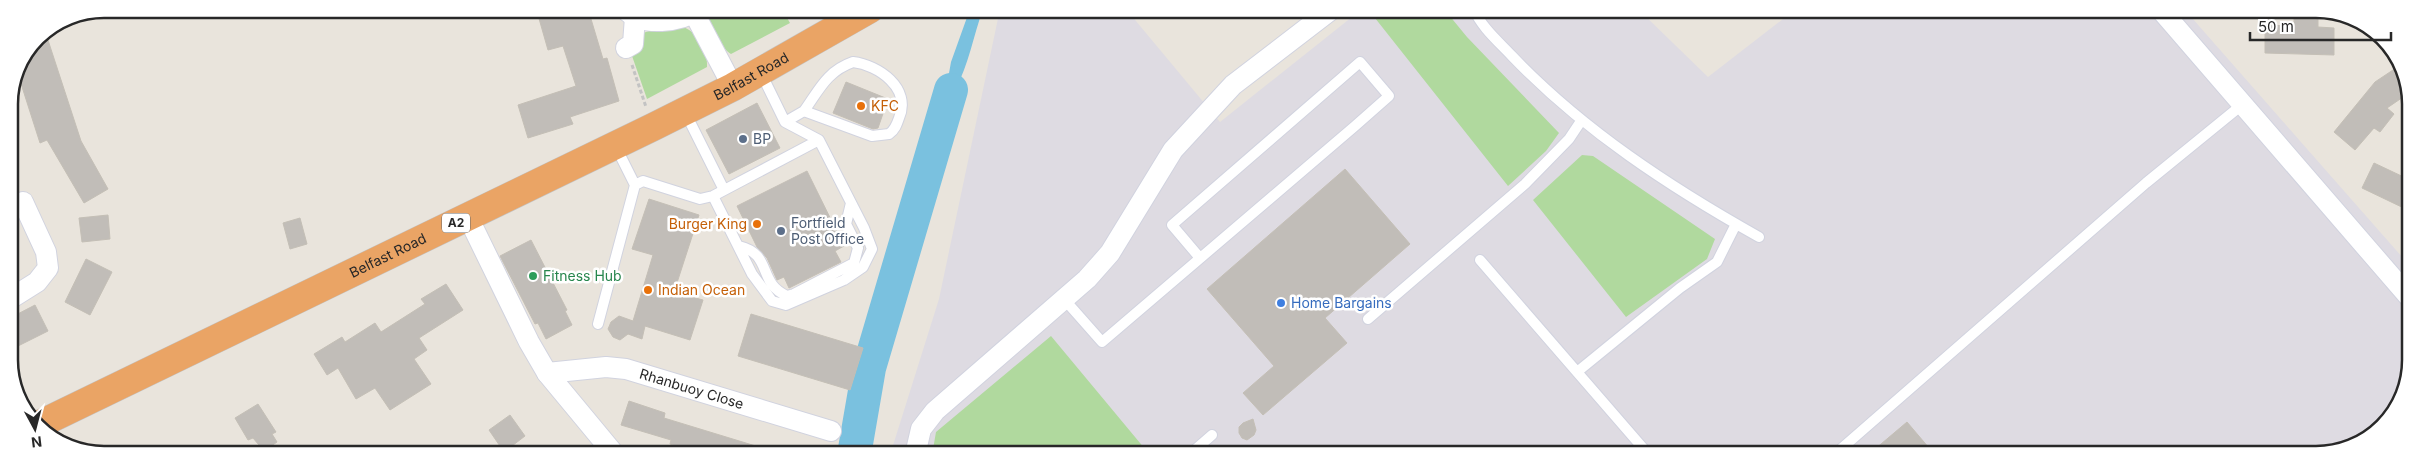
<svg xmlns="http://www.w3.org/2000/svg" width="2420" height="464" viewBox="0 0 2420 464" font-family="Inter,sans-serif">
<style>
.industrial{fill:#dedbe2}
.green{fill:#b0d99e}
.water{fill:#7ac1df}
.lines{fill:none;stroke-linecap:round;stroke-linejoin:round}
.river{stroke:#7ac1df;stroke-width:34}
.building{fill:#c1bdb8;stroke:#c4bfb6}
.lane-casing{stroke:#d1d3df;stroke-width:12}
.street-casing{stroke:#d1d3df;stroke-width:22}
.highway-casing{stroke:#c3c3c3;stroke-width:29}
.path{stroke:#c3c3c3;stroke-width:3;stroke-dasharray:4 2.5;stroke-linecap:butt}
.lane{stroke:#fff;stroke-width:10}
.street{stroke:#fff;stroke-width:20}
.highway{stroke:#eaa465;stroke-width:28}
.food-dot{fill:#e8710a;stroke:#fff;stroke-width:2}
.service-dot{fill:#5c6f8a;stroke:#fff;stroke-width:2}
.leisure-dot{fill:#2e9e5b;stroke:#fff;stroke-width:2}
.shop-dot{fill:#3f7fe0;stroke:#fff;stroke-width:2}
.labels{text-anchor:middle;stroke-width:5;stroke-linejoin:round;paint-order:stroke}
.shield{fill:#fff;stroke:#686868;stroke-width:1}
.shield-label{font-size:12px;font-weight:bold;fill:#282828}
.street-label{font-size:14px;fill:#282828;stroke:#fff}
.food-label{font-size:14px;fill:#c56008;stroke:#fff;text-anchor:start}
.service-label{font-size:14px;fill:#4e5e75;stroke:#fff;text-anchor:start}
.leisure-label{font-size:14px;fill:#27864d;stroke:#fff;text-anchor:start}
.shop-label{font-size:14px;fill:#366cbe;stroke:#fff;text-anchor:start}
.rim{fill:none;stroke:#282828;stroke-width:2.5}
</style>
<rect width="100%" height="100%" fill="#e9e4dc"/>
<path class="industrial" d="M1000 9H1126L1220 122 1362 9H1638L1708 77 1796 9 2185 10 2410 266V373L2379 432 2323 455H890L939 299Z"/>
<path class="green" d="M713 9H782L790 23 731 54C721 48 706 24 709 12Z
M1400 9H1444L1467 37 1559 133 1546 151 1508 186 1375 18Z
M671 24C694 26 708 45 707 67L647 99 631 53 640 34Z
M1582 155 1593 156 1715 239 1707 259 1626 317 1533 200Z
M1051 336 1150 455H932L936 432Z"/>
<path class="water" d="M970 9H983C973 37 969 64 955 90H946L951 62Z"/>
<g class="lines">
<path class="river" d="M854 455 869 368 951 90"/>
</g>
<path class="building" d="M558 9H588L603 59 607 58 619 101 570 117 573 124 528 138 518 105 576 86 563 46 548 50 538 15Z
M2294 19H2318V27L2334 28V55L2265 53V25L2294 26Z
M45 31 81 141 108 189 84 203 47 140 40 143 16 68 37 36Z
M2399 66 2409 85V93L2387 108 2394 114 2380 132 2374 128 2355 150 2334 132 2375 82Z
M846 82 888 99 878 128 873 129 833 113Z
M757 103 780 148 729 174 706 130Z
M2374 163 2410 180V211L2362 188Z
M1345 169 1410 244 1325 318 1347 343 1263 415 1243 393 1274 366 1207 289Z
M807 171 844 246 835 251 841 262 789 288 784 277 777 280 767 258 757 247 737 206Z
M649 199 699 215 674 292 703 300 690 340 645 326 642 339 628 334 620 340 613 337 608 329 611 322 619 316 633 321 653 255 632 249Z
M108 215 110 239 82 242 79 218Z
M300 218 307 244 290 249 283 223Z
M531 240 567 310 565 311 572 325 546 339 538 323 535 324 500 256Z
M86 259 112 272 90 315 65 302Z
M446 284 463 310 419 338 427 350 414 359 431 384 390 410 375 388 356 399 338 368 327 375 314 354 342 337 345 342 375 323 381 332 425 304 421 299Z
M35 305 48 331 10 350V318Z
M751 314 863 348 850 390 738 356Z
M629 401 665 413 664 418 772 451V455H704L670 444 671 440 621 425Z
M258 404 276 432 272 434 277 442 264 451 253 438 248 440 235 418Z
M510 415 525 436 504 452 489 430Z
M1253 419 1256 430 1254 435 1247 440 1242 438 1239 433V427L1243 423Z
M1907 422 1935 455H1868Z"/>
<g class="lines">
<g class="lane-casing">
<path id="lane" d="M1474 9C1481 27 1499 42 1512 56 1583 130 1670 187 1759 237
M853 62C878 65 912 88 899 118 897 124 895 130 889 134L872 136 804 111C819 90 827 71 853 62Z
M685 112 724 190
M785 122 804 111
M635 185 643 181 700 199 713 196 819 140
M713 196 752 274 772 301 786 305 844 280 863 267 872 249 864 228 819 140 785 122 761 73
M739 246C773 254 757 283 787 296L794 294 854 263 858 248 846 224 851 203
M1480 260 1649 455
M1064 299 1102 342 1355 126 1389 96 1360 62 1172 225 1200 258
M1368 319 1525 184 1569 139 1581 121
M598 324 635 185 616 147
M1577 372 1680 288 1717 262 1736 224
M1189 455 1212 435
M1834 455 2146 183 2243 104"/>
</g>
<g class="street-casing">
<g id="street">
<path d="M625 9C642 28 681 22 700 9"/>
<path d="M2161 10 2410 298"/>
<path d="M694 13 733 87"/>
<path d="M626 48 633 44 635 17"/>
<path d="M468 217 529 342 547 373 615 455"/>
<path d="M10 299 37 282 48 268 46 252 23 202"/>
<path id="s1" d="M547 373 606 367 626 369 831 431"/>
<path d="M915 455 921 429 935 411 1087 279 1110 253 1173 150 1233 85 1332 9"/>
</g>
</g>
<g class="highway-casing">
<g id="highway">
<path id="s2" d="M36 426 653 127 733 87 870 9"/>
</g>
</g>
<path class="path" d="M632 65 646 107"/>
<use href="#lane" class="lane"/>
<use href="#street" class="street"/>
<use href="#highway" class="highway"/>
</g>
<g class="food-dot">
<circle cx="861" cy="106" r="5"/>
<circle cx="757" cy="224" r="5"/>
<circle cx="648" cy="290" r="5"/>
</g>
<g class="service-dot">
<circle cx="743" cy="139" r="5"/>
<circle cx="781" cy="231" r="5"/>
</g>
<circle class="leisure-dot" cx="533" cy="276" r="5"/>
<circle class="shop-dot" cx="1281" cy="303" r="5"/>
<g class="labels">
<rect class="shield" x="442" y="213.5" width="28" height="19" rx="4"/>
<g class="shield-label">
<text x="456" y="227">A2</text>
</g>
<g class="street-label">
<text dy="5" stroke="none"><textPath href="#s2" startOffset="796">Belfast Road</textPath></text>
<text dy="5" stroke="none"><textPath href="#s2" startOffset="391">Belfast Road</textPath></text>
<text dy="5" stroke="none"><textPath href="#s1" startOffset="148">Rhanbuoy Close</textPath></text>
</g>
<g class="food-label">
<text x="871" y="111">KFC</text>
<text x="747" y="229" text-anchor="end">Burger King</text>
<text x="658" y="295">Indian Ocean</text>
</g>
<g class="service-label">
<text x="753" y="144">BP</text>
<text x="791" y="228">Fortfield<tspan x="791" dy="16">Post Office</tspan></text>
</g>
<g class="leisure-label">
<text x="543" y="281">Fitness Hub</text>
</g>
<g class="shop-label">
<text x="1291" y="308">Home Bargains</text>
</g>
</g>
<path d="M0 0H2420V464H0ZM104 18H2316A86 86 0 0 1 2402 104V360A86 86 0 0 1 2316 446H104A86 86 0 0 1 18 360V104A86 86 0 0 1 104 18Z" fill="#fff" fill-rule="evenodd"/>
<path class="rim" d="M104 18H2316A86 86 0 0 1 2402 104V360A86 86 0 0 1 2316 446H104A86 86 0 0 1 18 360V104A86 86 0 0 1 104 18Z"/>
<g transform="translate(35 429) rotate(173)" stroke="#ffffff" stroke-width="4" paint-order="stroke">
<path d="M0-4L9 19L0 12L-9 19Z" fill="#282828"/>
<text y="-8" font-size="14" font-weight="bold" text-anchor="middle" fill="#282828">N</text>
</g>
<path d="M2250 32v8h141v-8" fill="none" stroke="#282828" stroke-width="2.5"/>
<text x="2258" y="32" font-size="15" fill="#282828" stroke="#ffffff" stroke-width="4" paint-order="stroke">50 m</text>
</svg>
